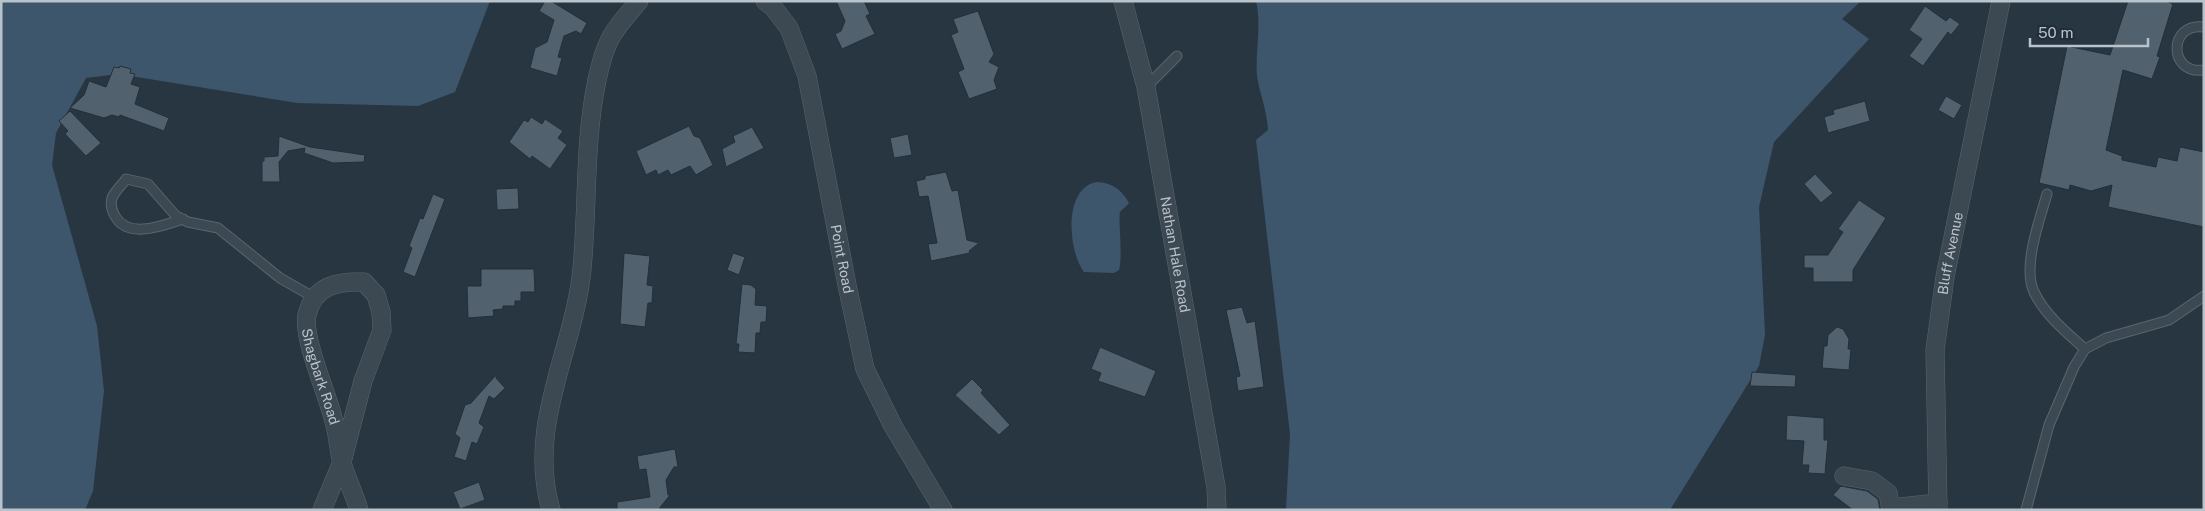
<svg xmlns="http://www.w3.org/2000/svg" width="2205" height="511" viewBox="0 0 2205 511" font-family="'Public Sans',sans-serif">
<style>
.water{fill:#3e566b}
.building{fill:#51616d;stroke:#232f3a}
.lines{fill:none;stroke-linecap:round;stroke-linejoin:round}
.lane-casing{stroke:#5a666f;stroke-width:11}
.street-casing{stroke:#5a666f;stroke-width:19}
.lane{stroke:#3c4852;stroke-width:9}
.street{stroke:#3c4852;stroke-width:18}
.labels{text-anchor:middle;stroke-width:4.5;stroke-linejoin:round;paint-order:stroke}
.street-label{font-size:14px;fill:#b9c3cc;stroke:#212d38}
</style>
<rect width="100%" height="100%" fill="#283642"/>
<path class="water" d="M1 1H490L455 92 418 106 297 103 118 74 86 78 56 133 52 165 97 326 104 391 93 491 85 510H1Z
M1256 1H1861L1842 19 1869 39 1774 142 1759 207 1765 335 1759 366 1670 510H1286L1290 434 1256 140 1268 130C1267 110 1260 95 1257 76 1255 51 1262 26 1256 1Z
M1096 182C1113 183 1121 189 1129 203 1126 207 1122 209 1120 212 1118 216 1123 257 1119 270L1114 273 1084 272C1068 251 1063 189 1096 182Z"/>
<path class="building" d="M545 1H551L587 23 581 34 576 31 564 36 558 57 562 58 557 76 530 68 535 48 547 42 554 20 539 11Z
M836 1H864L870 14 866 16 875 34 842 49 835 34 841 31 845 21Z
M2128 1H2166L2173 4 2157 56 2160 57 2152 79 2123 70 2106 150 2122 156V160L2156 167 2158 157 2177 161 2180 147 2204 152V227L2108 207 2112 185 2091 191 2070 185 2069 190 2039 183 2067 46 2110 55Z
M1925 6 1946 21 1950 17 1960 24 1951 35 1948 32 1923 66 1909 56 1922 39 1909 30Z
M978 11 994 54 989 62 999 67 994 80 997 89 969 99 958 72 964 69 951 35 958 32 953 19Z
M120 66 131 69 130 73 135 74 131 84 140 87 135 104 169 118 164 131 120 115 119 117 112 115 104 118 70 108 84 95 89 81 106 87 114 67 119 68Z
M1946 96 1962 105 1954 119 1938 110Z
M1865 101 1870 121 1828 133 1824 117 1834 114 1833 110Z
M70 111 101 143 86 156 65 134 68 131 59 121Z
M531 117 542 124 545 119 563 131 558 138 567 145 550 169 532 156 530 159 509 142 524 120 528 122Z
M689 126 694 136 700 138 713 165 696 175 690 166 671 175 668 170 658 175 656 170 646 175 636 151Z
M752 127 764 148 726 167 722 149 735 142 733 136Z
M908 134 912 155 894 158 890 138Z
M279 136 310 147 365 155 364 162 333 163 304 153 305 148 288 151 279 162 280 182H262V161H264V157L278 156Z
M946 172 952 191 958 190 967 240 979 243 969 251 970 253 931 261 928 244 937 243 928 196 919 197 916 181 925 179V176Z
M1815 174 1833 193 1821 203 1804 184Z
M518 188 519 209 497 210 496 189Z
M433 194 445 199 415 277 403 272 412 248 409 246 420 218 423 219Z
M1859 200 1886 218 1853 270V282H1813V268H1804V255H1828L1843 232 1838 229Z
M624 253 650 256 647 285 653 286 652 303H648L645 327 620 324Z
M733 253 745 257 739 275 727 270Z
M481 269H534L535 292H521V301H515V306H503V309L493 310 494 316 468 318 467 286H481Z
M742 284 751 285 756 289 755 305 767 306 766 322H761L760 333H756L755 353 738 352 739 344H736Z
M1242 307 1247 323 1255 321 1264 387 1238 391 1236 377 1240 376 1226 310Z
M1837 327 1843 329 1849 339 1848 349H1851L1849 370 1822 368 1824 346H1827L1828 335Z
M1100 347 1156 371 1145 397 1098 381 1101 373 1091 369Z
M1752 372 1796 375 1795 387 1750 386Z
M496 375V378L505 388 494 399 489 396 479 423 484 427 477 444 472 442 466 461 454 457 460 438 455 434 465 405 471 403Z
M972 379 983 390 981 393 1010 425 999 435 955 395Z
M1787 415 1824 418V440H1828L1825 474 1808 473 1809 465H1802L1804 441 1786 440Z
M675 449 678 467H674L666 480 668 495H670L658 510H617V502L650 497 646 469 639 470 637 456Z
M479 482 485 500 460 509 453 492Z
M1841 486 1867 491 1878 499 1880 510H1853L1833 495Z"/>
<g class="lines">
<g class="lane-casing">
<path id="lane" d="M2204 27C2168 22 2168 75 2204 70
M1146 87 1177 56
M2047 194C2040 219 2022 267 2034 292 2045 315 2066 332 2085 349
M183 219C164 225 128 240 115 216 112 211 110 205 112 198 115 191 122 185 126 179L148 184 176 216 188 222 218 228 280 278 315 298
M2026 510 2049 425 2074 367 2085 349 2106 338 2169 320 2204 296"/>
</g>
<g class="street-casing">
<g id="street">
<path id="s1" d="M765 1 773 7 789 28 807 76 847 285 865 369 893 426 943 510"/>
<path id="s2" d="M1123 1 1146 87 1216 487 1217 510"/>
<path d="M1844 476 1872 481 1888 493 1891 510"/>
<path d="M1891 508 1938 503"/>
<path id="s3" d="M322 510 342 462 363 381 382 330 381 312 376 295 364 282C338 281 314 285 307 315 302 337 327 393 333 418 338 432 338 448 342 463 347 479 354 494 359 510"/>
<path d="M551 510C526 425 574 351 582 269 588 206 584 142 597 80 600 66 605 46 613 34 620 22 630 12 639 1"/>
<path id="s4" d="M1938 510 1935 350 1945 277 2001 1"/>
</g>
</g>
<use href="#lane" class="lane"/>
<use href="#street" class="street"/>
</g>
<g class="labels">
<g class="street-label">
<text dy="5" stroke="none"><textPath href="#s4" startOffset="258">Bluff Avenue</textPath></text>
<text dy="5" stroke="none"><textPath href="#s2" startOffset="259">Nathan Hale Road</textPath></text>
<text dy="5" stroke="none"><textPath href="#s1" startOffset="274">Point Road</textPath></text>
<text dy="5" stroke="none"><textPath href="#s3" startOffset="380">Shagbark Road</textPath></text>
</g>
</g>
<rect width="2205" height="511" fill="none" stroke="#b9c3cc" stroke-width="5"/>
<path d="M2030 38v8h118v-8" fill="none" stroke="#b9c3cc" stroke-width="2.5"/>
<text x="2038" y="38" font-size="15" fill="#b9c3cc" stroke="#212d38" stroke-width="4" paint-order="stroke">50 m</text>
</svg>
